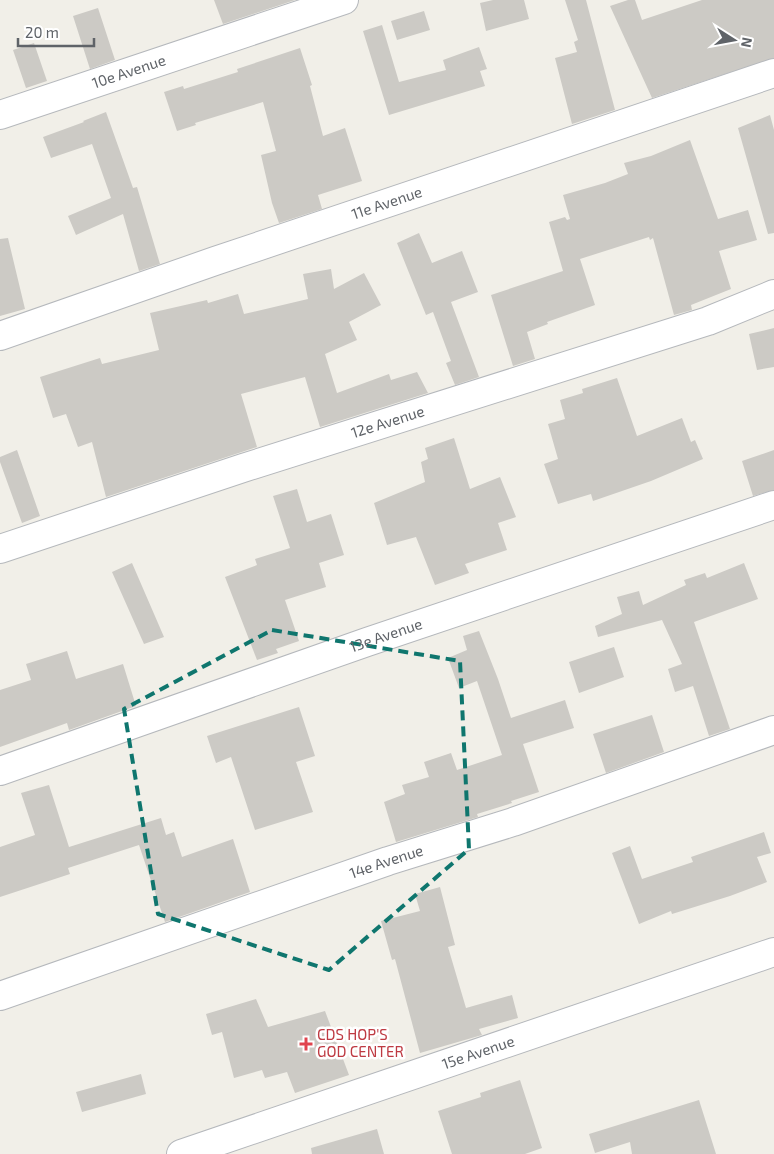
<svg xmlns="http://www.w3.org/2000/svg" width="774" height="1154" viewBox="0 0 774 1154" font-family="'Exo 2',sans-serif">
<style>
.building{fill:#cccac5}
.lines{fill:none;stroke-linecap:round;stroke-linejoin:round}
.street-casing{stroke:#b5b8bc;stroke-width:30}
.street{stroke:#fff;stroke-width:28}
.marked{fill:none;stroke:#0f766e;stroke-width:4;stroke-dasharray:10 6;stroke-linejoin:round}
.health-dot{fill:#e0444e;stroke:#fff;stroke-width:2}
.labels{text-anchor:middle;stroke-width:5;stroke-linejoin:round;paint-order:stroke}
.street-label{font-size:15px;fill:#5f6368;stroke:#fff}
.health-label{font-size:15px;fill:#be3a42;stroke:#fff;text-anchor:start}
</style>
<rect width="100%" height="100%" fill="#f1efe8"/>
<path class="building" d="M214 0H295L223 24Z
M493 0H524L529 19 486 31 480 3Z
M565 0H586L615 110 572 124 555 58 577 52 574 42 578 40Z
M628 0H635L642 20 702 0H774V58L652 98 610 6Z
M98 8 115 60 90 69 73 16Z
M424 11 430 30 397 40 391 21Z
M382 25 399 82 446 70 443 60 479 47 487 69 480 71 485 86 389 115 363 31Z
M34 43 47 81 26 88 13 50Z
M300 48 312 85 310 86 323 136 345 128 362 181 318 195 322 209 279 223 272 203 261 155 276 151 263 102 195 123 196 125 177 131 164 92 183 86 184 89 238 72 237 69Z
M106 112 133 188 137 187 160 264 139 271 123 214 76 235 68 216 111 198 92 144 51 158 43 137 84 122 83 121Z
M770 115 774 130V233L768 234 738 128Z
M690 140 718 219 748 210 757 240 719 251 731 289 691 305 692 310 674 315 653 238 650 240 649 237 580 259 595 305 547 322 548 324 527 332 535 359 513 366 491 295 563 271 549 222 565 217 567 220 570 219 563 195 605 183 628 174 624 163 651 156Z
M419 233 432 263 462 251 478 292 451 302 479 377 455 385 446 363 451 361 433 312 426 315 397 243Z
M8 238 25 309 0 316V239Z
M331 269 334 289 364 273 381 305 349 322 357 340 325 354 337 393 389 374 391 380 417 372 428 393 320 427 305 377 241 394 257 447 106 497 92 442 78 447 66 414 53 418 40 377 100 358 102 364 159 350 150 313 207 300 208 303 238 294 244 314 308 299 303 274Z
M774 328V367L757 370 749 334Z
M617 378 637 436 682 418 691 442 695 440 703 459 651 481 593 501 591 494 558 504 544 464 558 459 548 424 565 419 560 400 583 393 582 389Z
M454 438 470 489 500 477 516 517 498 523 507 550 465 564 469 573 435 585 416 537 387 545 374 503 425 482 421 462 428 459 425 448Z
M17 450 40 516 22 523 0 462V457Z
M774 450V490L753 496 742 461Z
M297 489 307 522 331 514 344 555 319 563 326 587 285 600 299 641 276 649 278 653 257 660 225 577 257 565 255 559 290 548 273 496Z
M132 563 164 637 144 644 112 572Z
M744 563 758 599 694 622 730 729 709 736 693 686 675 692 668 669 682 664 662 620 598 637 595 626 622 614 617 597 639 591 643 605 686 585 684 580 705 573 707 578Z
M479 631 498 679 511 718 565 700 574 728 523 744 539 792 511 801 512 803 477 814 478 817 396 842 384 802 405 794 402 785 429 777 424 762 451 753 457 770 502 755 477 681 459 688 448 658 467 650 463 636Z
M614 647 624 677 579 693 569 662Z
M67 651 76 679 123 664 136 706 69 730 67 723 0 747V690L31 680 26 664Z
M299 707 315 756 296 762 313 812 255 830 231 757 216 763 207 736Z
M652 715 664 752 606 773 593 734Z
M49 785 69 847 161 818 166 835 174 832 182 857 233 839 250 892 165 922 139 845 68 868 70 874 0 897V847L35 835 21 793Z
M764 832 771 853 757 857 767 882 730 896 672 914 671 911 639 924 612 853 630 846 642 879 693 862 691 857Z
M440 887 455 945 448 947 466 1008 512 995 518 1018 479 1029 482 1035 420 1053 395 959 392 960 381 921 420 911 415 894Z
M256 999 268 1027 325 1011 349 1075 295 1093 287 1072 265 1078 262 1070 234 1078 222 1032 212 1035 206 1014Z
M141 1074 146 1094 82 1112 76 1092Z
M520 1080 542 1148 525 1154H452L438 1111 481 1097 480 1093Z
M699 1100 716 1154H632L630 1142 595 1153 589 1134Z
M377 1129 384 1154H312L311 1148Z"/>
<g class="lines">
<g class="street-casing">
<g id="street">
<path id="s1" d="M0 115 344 0"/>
<path id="s2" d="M0 336 215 261 774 73"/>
<path id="s3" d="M0 549 243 468 708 321 774 294"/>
<path id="s4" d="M0 771 367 642 774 505"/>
<path id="s5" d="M0 996 388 861 513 822 774 730"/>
<path id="s6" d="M181 1154 774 952"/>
</g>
</g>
<use href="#street" class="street"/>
</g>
<path class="marked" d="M272 630 460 661 469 849 329 970 158 914 124 709Z"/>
<path class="health-dot" d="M303.5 1036.5h5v5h5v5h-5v5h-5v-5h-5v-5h5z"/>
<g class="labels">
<g class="street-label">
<text dy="5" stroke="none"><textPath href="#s1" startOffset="136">10e Avenue</textPath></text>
<text dy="5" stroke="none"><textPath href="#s2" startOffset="409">11e Avenue</textPath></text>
<text dy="5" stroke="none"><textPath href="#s3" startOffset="408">12e Avenue</textPath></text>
<text dy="5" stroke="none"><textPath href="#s4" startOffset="409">13e Avenue</textPath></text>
<text dy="5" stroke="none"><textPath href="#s5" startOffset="409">14e Avenue</textPath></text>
<text dy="5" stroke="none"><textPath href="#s6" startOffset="314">15e Avenue</textPath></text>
</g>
<g class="health-label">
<text x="317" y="1040">CDS HOP'S<tspan x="317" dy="17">GOD CENTER</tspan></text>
</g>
</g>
<g transform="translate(734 40) rotate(101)" stroke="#ffffff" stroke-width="4" paint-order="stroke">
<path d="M0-4L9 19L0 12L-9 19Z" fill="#5f6368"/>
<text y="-8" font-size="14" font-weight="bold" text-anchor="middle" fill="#5f6368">N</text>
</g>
<path d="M18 38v8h76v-8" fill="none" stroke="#5f6368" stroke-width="2.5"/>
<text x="25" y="38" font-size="15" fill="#5f6368" stroke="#ffffff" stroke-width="4" paint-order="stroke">20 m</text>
</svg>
